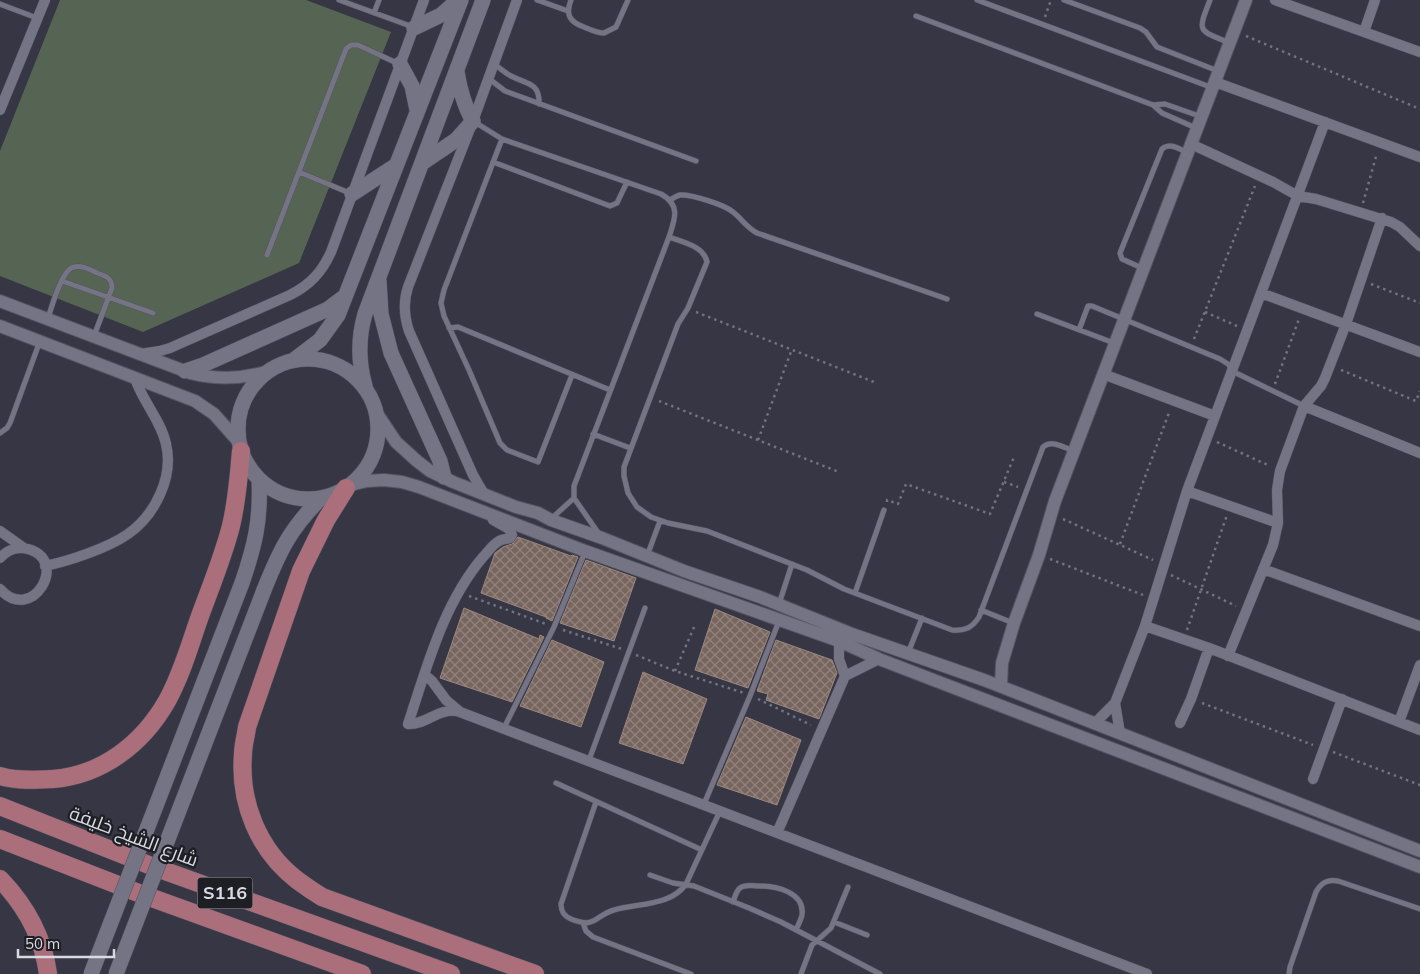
<svg xmlns="http://www.w3.org/2000/svg" width="1420" height="974" viewBox="0 0 1420 974" font-family="Mulish,Cairo,sans-serif">
<style>
.grass{fill:#566553}
.building{fill:url(#building-cross-hatch);stroke:#9b877f}
.lines{fill:none;stroke-linecap:round;stroke-linejoin:round}
.service-casing{stroke:#53525f;stroke-width:6}
.minor-casing{stroke:#53525f;stroke-width:11}
.tertiary-casing{stroke:#53525f;stroke-width:14}
.secondary-casing{stroke:#53525f;stroke-width:16}
.trunk-casing{stroke:#53525f;stroke-width:19}
.path{stroke:#73727f;stroke-width:2.5;stroke-dasharray:2.5 4;stroke-linecap:butt}
.service{stroke:#757485;stroke-width:5}
.minor{stroke:#757485;stroke-width:10}
.tertiary{stroke:#757485;stroke-width:12}
.secondary{stroke:#757485;stroke-width:15}
.trunk{stroke:#aa6f7a;stroke-width:18}
.secondary-bridge-casing{stroke:#53525f;stroke-width:16;stroke-linecap:butt}
.secondary-bridge{stroke:#757485;stroke-width:15}
.labels{text-anchor:middle;stroke-width:4.5;stroke-linejoin:round;paint-order:stroke}
.shield{fill:#1e1e25;stroke:#a2a2aa;stroke-width:1}
.shield-label{font-size:18px;font-weight:bold;fill:#dadae3}
.street-label{font-size:19px;fill:#dadae3;stroke:#1e1e25}
</style>
<defs>
<pattern id="building-cross-hatch" width="8" height="8" patternUnits="userSpaceOnUse" patternTransform="scale(1.25)"><rect width="8" height="8" fill="#78665e"/><path d="M0 0l8 8M0 8l8-8" fill="none" stroke="#91827d"/></pattern>
</defs>
<rect width="100%" height="100%" fill="#373645"/>
<path class="grass" d="M60 0H306L391 32 299 263 143 332 0 276V151Z"/>
<path class="building" d="M518 537 571 556 572 555 578 557 552 621 546 618V617L481 593 495 553 503 547 512 544Z
M586 560 636 578 614 641 560 623Z
M464 608 539 639 540 635 544 637 512 702 440 678Z
M715 609 770 632 748 688 695 670Z
M552 640 604 662 581 727 520 706Z
M776 640 832 660 837 673 819 719 766 700 768 694 757 691Z
M643 672 707 699 683 764 619 743Z
M746 717 801 740 777 805 717 785Z"/>
<g class="lines">
<g class="service-casing">
<path id="service" d="M339 0 413 27
M537 0 568 11
M571 0C565 15 570 22 584 27 591 30 597 33 604 33L616 27 628 0
M977 0 1213 88
M1064 0 1140 28 1146 32 1157 47 1218 71
M1210 0C1197 33 1198 30 1230 43
M0 4 37 18
M374 13 379 0
M916 16 1153 105 1165 104 1202 117
M494 64C500 68 505 73 511 76 526 84 540 82 539 104
M488 78 505 91 696 161
M1153 105 1162 113 1196 128
M473 121 502 139 661 194C681 205 675 219 669 237L574 486V498L599 534
M502 139 444 290 441 303 444 316 469 370 500 443 507 450 538 462 572 375
M493 162 610 206 617 203 627 182
M299 172 352 194
M670 200C673 198 676 196 680 195 691 194 725 205 733 212 742 219 746 227 757 233L947 299
M669 237C682 242 704 246 707 262L688 308 678 324 624 467V476L628 493 637 507 651 517 668 523 707 531 807 570 844 589 952 630C965 631 972 628 979 617L1043 447C1052 439 1064 448 1074 451
M267 255 346 49 351 45H358L399 64
M1144 269 1122 259 1120 253 1162 149C1170 142 1179 149 1188 153
M62 281 153 313
M1037 314 1114 343
M48 318C52 306 62 269 74 267 82 265 91 270 97 273 106 276 112 278 112 288L94 336
M449 328 458 327 610 390
M1079 330 1088 306H1092L1220 359 1228 364 1236 373 1304 406
M0 433 7 428 10 423 40 341
M593 434 630 448
M552 518 574 498
M647 556 660 521
M855 593 884 510
M779 604 792 564
M981 610 1013 623
M908 653 922 618
M504 728 554 627 585 552
M589 760 645 608
M556 783 702 850
M596 802 561 904C561 912 564 916 571 919 596 929 594 916 614 910 638 903 671 906 686 884L720 811
M704 804 750 696 779 621
M650 875 673 883 694 886 749 908 781 922 880 974
M733 902C735 897 736 891 740 888 746 884 753 886 759 886 776 886 805 892 802 915 801 920 798 925 796 930
M834 922 867 935
M583 923 586 931 593 937 691 974
M801 974 812 945 831 928 848 887
M1289 974 1290 967 1316 892C1321 883 1327 879 1338 881L1420 909"/>
</g>
<g class="minor-casing">
<path id="minor" d="M1275 0 1420 52
M1364 32 1375 0
M1215 82 1420 157
M0 110 45 0
M1191 144 1273 182 1298 196 1316 199 1391 222 1400 227 1420 246
M1261 293 1420 352
M140 354 160 351 170 348 290 295C310 285 322 272 331 252L424 0
M1103 374 1215 416
M1304 406 1420 453
M1187 491 1278 523
M484 494 473 475 409 331C404 316 403 302 408 287L473 121 517 0
M493 520 509 529 512 535 510 538C507 539 502 539 499 541 492 545 488 552 483 557 443 604 427 667 408 724 427 725 439 706 460 712L1147 974
M0 531 24 548
M0 558C7 550 17 546 28 549 70 560 32 625 0 589
M45 566C69 561 108 548 128 534 155 515 174 477 166 444 161 420 142 401 135 378
M1263 569 1420 626
M1145 626 1209 648 1420 730
M839 641V659L845 676
M1228 656 1273 545 1278 523 1277 490 1280 471 1304 406 1321 386 1325 378 1346 324 1382 218
M425 675 432 681 446 700 459 711
M1115 703 1120 733
M1399 722 1420 665
M1095 723 1115 703 1145 626 1187 491 1325 122
M1180 723 1191 699 1209 648
M1313 779 1342 699
M777 833 845 676 879 659"/>
</g>
<g class="tertiary-casing">
<path id="tertiary" d="M0 301 190 373C217 380 240 379 266 372
M0 326 195 401 214 414 238 441
M378 415 396 442 417 461 430 471 453 482 516 507 538 513 551 520 602 538 684 571 760 597 852 634 984 680 1420 851
M350 485 367 481 384 480 402 482 419 487 585 551 839 641 879 659 1420 867
M1001 686 1002 663 1014 623 1039 555 1055 501 1246 0"/>
</g>
<g class="secondary-casing">
<path id="secondary" d="M414 28 441 15 458 0
M400 64 412 86 417 110
M422 163 456 140 473 121C464 106 460 90 457 72
M352 194 395 166
M379 281 381 314 391 353 440 461 444 477
M238 429a70 70 0 1 1 140 0a70 70 0 1 1-140 0Z
M295 359 320 340 338 315 461 0
M185 371 203 365 328 309 344 297
M365 386C358 361 358 338 365 314L483 0
M242 583C255 545 261 520 259 479
M264 590C280 550 290 529 321 498"/>
</g>
<g class="trunk-casing">
<path id="trunk" d="M346 488 326 520 301 571 247 727C246 736 243 745 243 754 239 802 258 850 297 880 305 886 314 892 322 897L535 974
M0 776C16 781 36 780 53 779 103 775 143 743 167 701 182 674 190 644 200 616 211 586 223 557 231 526 237 501 239 476 241 451
M0 806 154 867 451 974
M0 839 141 894 362 974
M0 879C26 906 43 936 48 974"/>
</g>
<path class="path" d="M1045 17 1051 0
M1246 36 1420 109
M1363 203 1377 153
M1371 284 1420 303
M696 312 874 382
M1205 312 1237 326
M1194 339 1255 186
M1341 370 1416 401 1420 391
M1275 384 1299 319
M659 401 839 472
M758 440 792 349
M1217 442 1270 466
M1004 482 1018 487
M887 502V500L898 504 906 484 990 514 1014 457
M1063 519 1153 560
M1120 544 1170 410
M1050 559 1143 595
M1171 575 1236 606
M469 596 546 624
M563 630 622 649
M1187 630 1227 515
M636 655 675 671 744 693
M675 671 695 625
M758 699 811 725
M1202 703 1313 745
M1333 752 1420 785"/>
<use href="#service" class="service"/>
<use href="#minor" class="minor"/>
<use href="#tertiary" class="tertiary"/>
<use href="#secondary" class="secondary"/>
<use href="#trunk" class="trunk"/>
<g class="secondary-bridge-casing">
<path id="secondary-bridge" d="M91 974 242 583
M116 974 264 590"/>
</g>
<use href="#secondary-bridge" class="secondary-bridge"/>
</g>
<g class="labels">
<rect class="shield" x="197.5" y="877.5" width="55" height="31" rx="4"/>
<g class="shield-label">
<text x="225" y="899">S116</text>
</g>
<g class="street-label">
<text transform="translate(134 836) rotate(21)" y="7">شارع الشيخ خليفة</text>
</g>
</g>
<path d="M18 949v8h96v-8" fill="none" stroke="#dadae3" stroke-width="2.5"/>
<text x="25" y="949" font-size="15" fill="#dadae3" stroke="#1e1e25" stroke-width="4" paint-order="stroke">50 m</text>
</svg>
